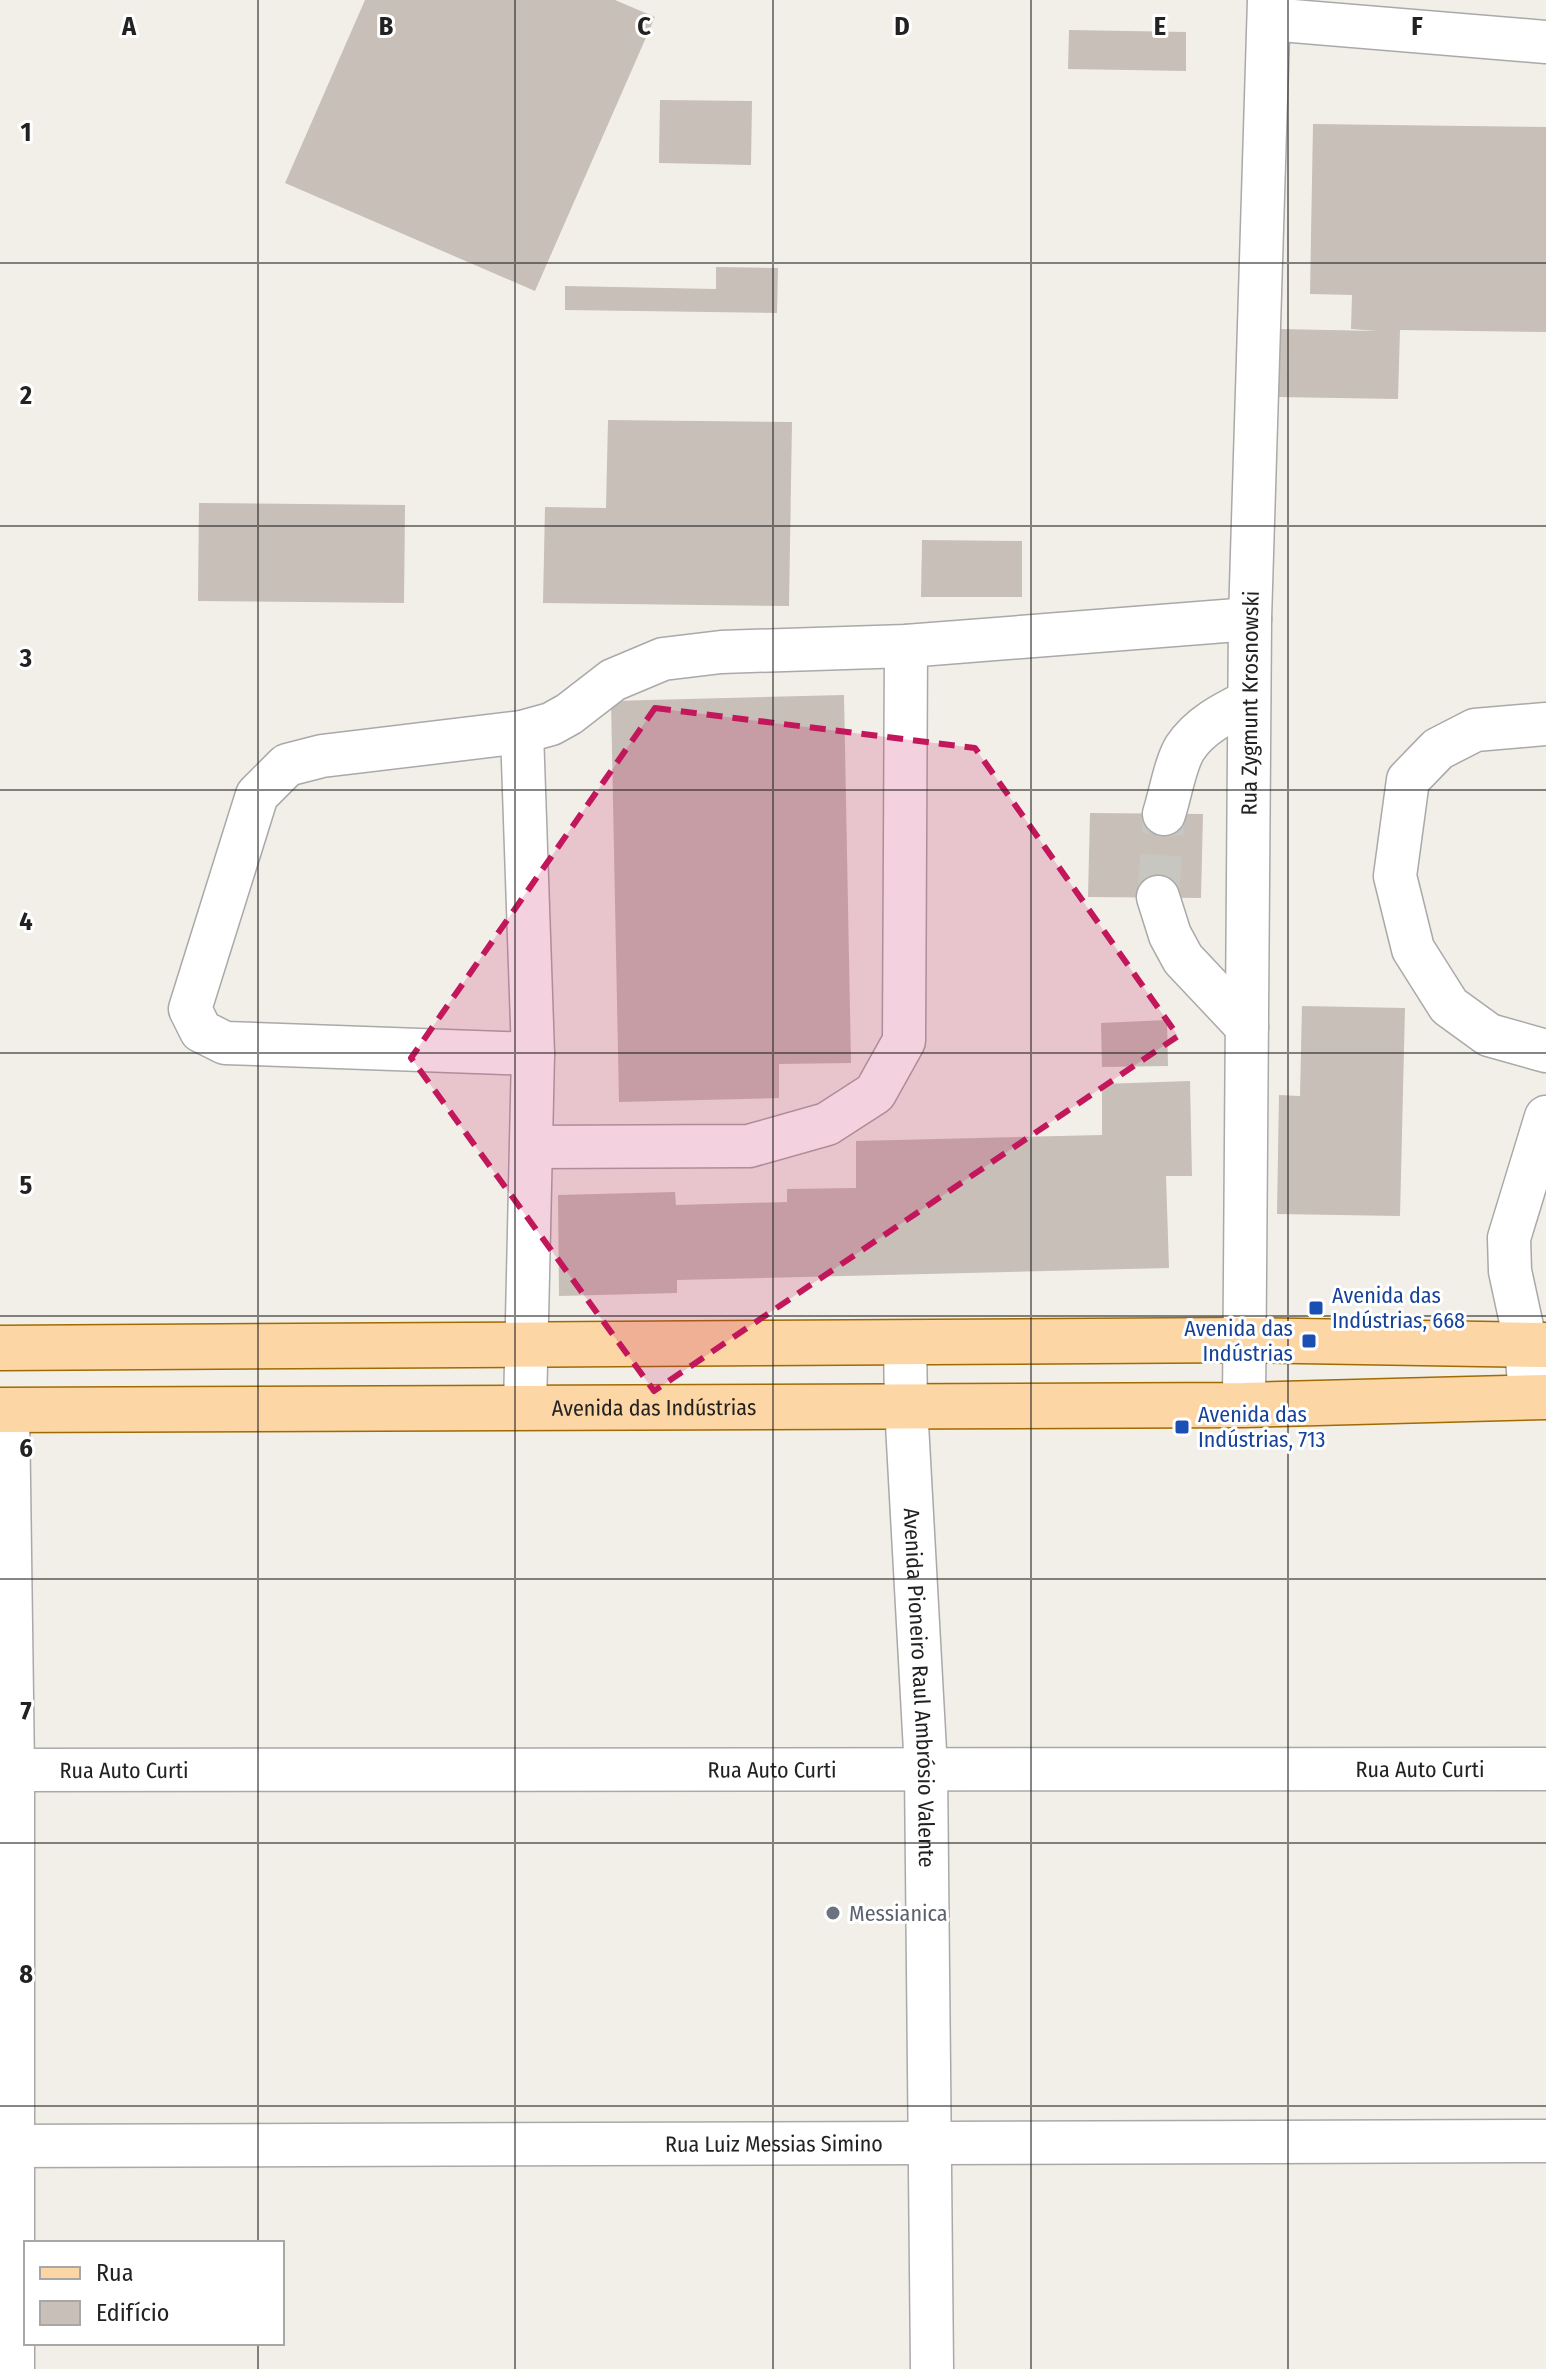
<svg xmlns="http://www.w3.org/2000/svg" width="1546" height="2369" viewBox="0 0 1546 2369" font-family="'Fira Sans Condensed',sans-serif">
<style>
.building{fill:#c7bfb8}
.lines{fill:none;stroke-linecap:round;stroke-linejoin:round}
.minor-tunnel{stroke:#c8c6c1;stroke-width:42;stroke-dasharray:42 21;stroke-linecap:butt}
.minor-casing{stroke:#a9a9a9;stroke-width:45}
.major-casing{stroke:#a06b00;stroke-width:47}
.minor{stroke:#fff;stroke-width:42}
.major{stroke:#fcd6a4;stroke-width:44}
.marked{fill:#c2185b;fill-opacity:0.2;stroke:#c2185b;stroke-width:6;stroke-dasharray:16 10;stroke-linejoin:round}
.grid{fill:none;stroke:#222;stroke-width:2;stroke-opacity:0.55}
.transit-dot{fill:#1a4fb4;stroke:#fff;stroke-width:3}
.worship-dot{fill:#6b7280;stroke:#fff;stroke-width:3}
.labels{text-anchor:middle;stroke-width:6;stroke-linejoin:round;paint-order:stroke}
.street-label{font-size:22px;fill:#222;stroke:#fff}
.transit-label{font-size:22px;fill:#164399;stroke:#fff;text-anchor:start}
.worship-label{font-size:22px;fill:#5b616d;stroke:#fff;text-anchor:start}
.grid-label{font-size:26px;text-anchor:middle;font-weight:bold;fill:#222;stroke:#fff;stroke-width:6;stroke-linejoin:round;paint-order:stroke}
</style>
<rect width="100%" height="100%" fill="#f2efe9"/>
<path class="building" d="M365 0H615L655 17 535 291 285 183Z
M1069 30 1186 32V71L1068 69Z
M660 100 752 101 751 165 659 163Z
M1313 124 1546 127V332L1400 330 1398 399 1278 397 1279 329 1378 331 1351 329 1352 295 1310 294Z
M716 267 778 268 777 313 565 310V286L716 289Z
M608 420 792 422 789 606 543 603 545 507 606 508Z
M199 503 405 505 404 603 198 601Z
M922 540 1022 541V597H921Z
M844 695 851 1063 779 1064V1098L619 1102 611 701Z
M1090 813 1203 814 1201 898 1088 897Z
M1302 1006 1405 1008 1400 1216 1277 1214 1279 1095 1300 1096Z
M1167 1020 1168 1066 1102 1067 1101 1023Z
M1190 1081 1192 1176H1166L1169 1268 677 1280V1293L559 1296 558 1195 675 1192 676 1205 787 1202V1189L856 1188V1141L1102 1135V1084Z"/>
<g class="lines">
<path class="minor-tunnel" d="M1158 897 1164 814"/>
<g class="minor-casing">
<g id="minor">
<path d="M1269 19 1546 42"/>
<path d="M1546 724 1475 730 1438 749 1408 780 1395 876 1413 949 1449 1006 1489 1035 1546 1051"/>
<path d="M522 732 533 1054 525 1408"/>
<path d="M1164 814C1170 796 1175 764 1185 748 1200 725 1225 713 1249 701"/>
<path d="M1158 897 1170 935 1183 959 1247 1027"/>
<path d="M533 1054 225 1043 201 1031 190 1009 257 795 287 765 322 756 522 732 551 724 569 714 613 680 663 659 721 652 906 646 1250 619"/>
<path d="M532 1147 749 1146 827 1124 875 1093 904 1041 906 646"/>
<path id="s1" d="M905 1342 906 1406 926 1769 932 2369"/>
<path d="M1530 1397 1526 1345 1510 1271 1509 1238 1546 1117"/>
<path id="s2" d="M1244 1405 1250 619 1269 0"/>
<path d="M8 1410 13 1770V2369"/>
<path id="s3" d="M0 1770 1546 1769"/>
<path id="s4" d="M0 2146 1546 2141"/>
</g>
</g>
<g class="major-casing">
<g id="major">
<path d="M0 1348 1245 1340 1546 1345"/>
<path id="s5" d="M0 1410 1244 1405 1546 1397"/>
</g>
</g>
<use href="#minor" class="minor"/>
<use href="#major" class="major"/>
</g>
<path class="marked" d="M655 708 975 748 1178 1036 654 1391 411 1058Z"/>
<path class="grid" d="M258 0V2243M515 0V2369M773 0V2369M1031 0V2369M1288 0V2369M0 263H1546M0 526H1546M0 790H1546M0 1053H1546M0 1316H1546M0 1579H1546M0 1843H1546M0 2106H1546M258 2343V2369"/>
<g class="transit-dot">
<rect x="1308" y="1300" width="16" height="16" rx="4"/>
<rect x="1301" y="1333" width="16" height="16" rx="4"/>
<rect x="1174" y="1419" width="16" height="16" rx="4"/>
</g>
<circle class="worship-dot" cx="833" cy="1913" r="8"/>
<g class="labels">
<g class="street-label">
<text dy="8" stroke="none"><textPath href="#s2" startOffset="702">Rua Zygmunt Krosnowski</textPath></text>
<text dy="8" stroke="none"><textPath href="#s5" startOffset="654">Avenida das Indústrias</textPath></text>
<text dy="8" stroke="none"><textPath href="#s1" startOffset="346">Avenida Pioneiro Raul Ambrósio Valente</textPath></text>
<text dy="8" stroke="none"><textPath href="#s3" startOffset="772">Rua Auto Curti</textPath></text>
<text dy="8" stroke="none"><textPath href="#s3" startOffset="1420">Rua Auto Curti</textPath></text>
<text dy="8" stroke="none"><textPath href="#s3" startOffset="124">Rua Auto Curti</textPath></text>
<text dy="8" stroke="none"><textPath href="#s4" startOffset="774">Rua Luiz Messias Simino</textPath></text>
</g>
<g class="transit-label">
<text x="1332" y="1303">Avenida das<tspan x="1332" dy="25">Indústrias, 668</tspan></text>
<text x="1293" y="1336" text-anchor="end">Avenida das<tspan x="1293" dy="25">Indústrias</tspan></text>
<text x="1198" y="1422">Avenida das<tspan x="1198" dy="25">Indústrias, 713</tspan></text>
</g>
<g class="worship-label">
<text x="849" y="1921">Messianica</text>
</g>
</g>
<g class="grid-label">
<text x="129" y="35">A</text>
<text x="386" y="35">B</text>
<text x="644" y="35">C</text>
<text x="902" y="35">D</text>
<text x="1160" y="35">E</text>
<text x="1417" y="35">F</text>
<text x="26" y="141">1</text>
<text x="26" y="404">2</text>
<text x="26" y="667">3</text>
<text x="26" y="930">4</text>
<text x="26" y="1194">5</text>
<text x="26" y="1457">6</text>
<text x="26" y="1720">7</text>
<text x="26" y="1983">8</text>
</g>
<rect x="24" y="2241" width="260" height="104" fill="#ffffff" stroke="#a7a7a7" stroke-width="2"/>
<rect x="40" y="2267" width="40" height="12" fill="#fcd6a4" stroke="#a7a7a7" stroke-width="2"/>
<text x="96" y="2281" font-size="24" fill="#222222">Rua</text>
<rect x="40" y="2301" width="40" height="24" fill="#c7bfb8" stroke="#a7a7a7" stroke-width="2"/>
<text x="96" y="2321" font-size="24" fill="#222222">Edifício</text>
</svg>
